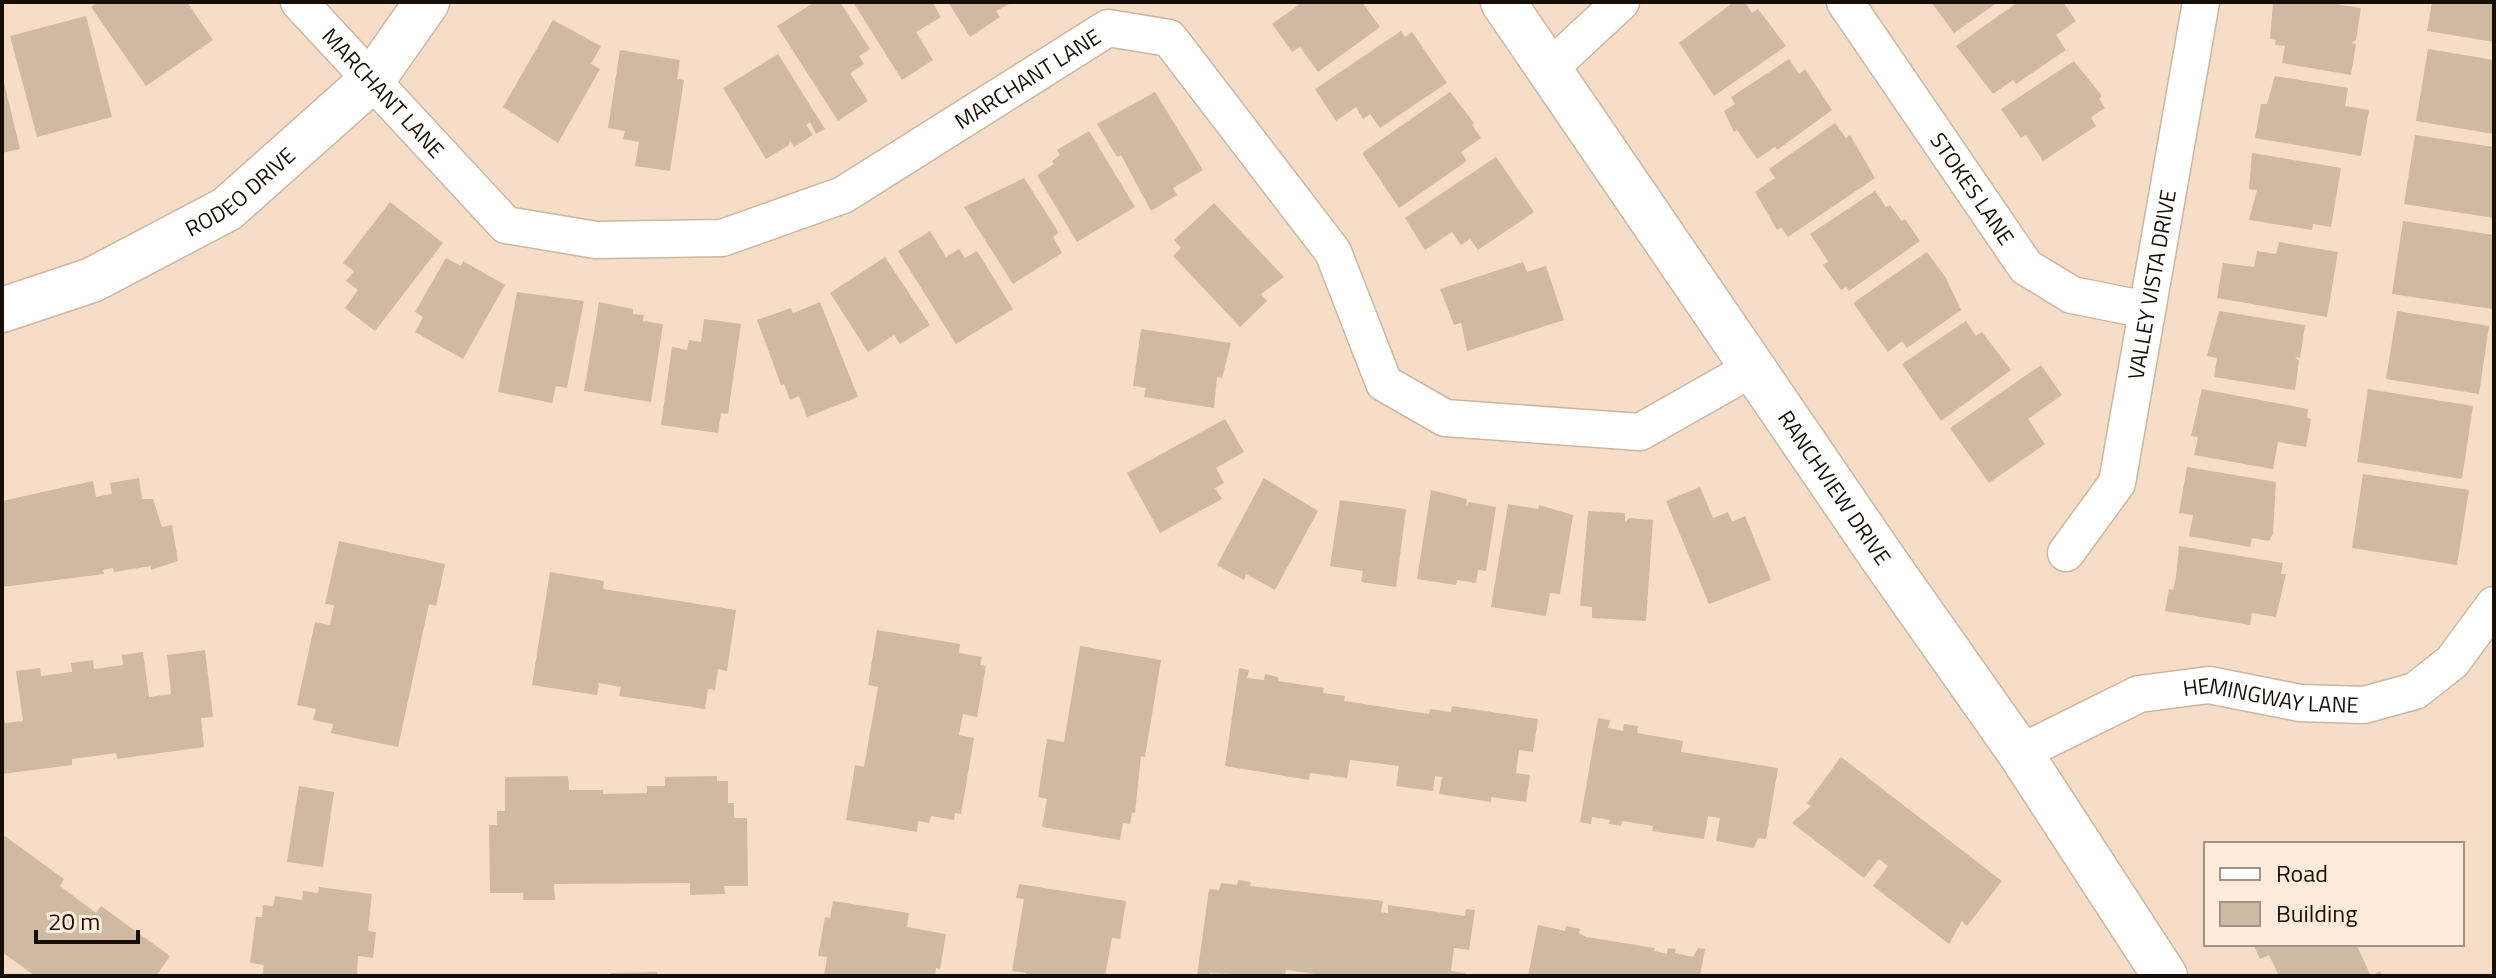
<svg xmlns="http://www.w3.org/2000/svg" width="2496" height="978" viewBox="0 0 2496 978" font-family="'Titillium Web',sans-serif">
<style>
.building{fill:#d0b9a3}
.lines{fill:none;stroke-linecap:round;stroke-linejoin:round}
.minor-casing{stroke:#ccb6a0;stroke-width:39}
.tertiary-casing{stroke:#ccb6a0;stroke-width:47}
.minor{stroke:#fff;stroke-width:36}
.tertiary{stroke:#fff;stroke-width:44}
.labels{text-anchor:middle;stroke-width:6;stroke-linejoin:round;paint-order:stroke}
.street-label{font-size:22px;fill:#160e07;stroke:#feebd9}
</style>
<rect width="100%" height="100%" fill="#f5ddc7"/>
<path class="building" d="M98 2H187L213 40 146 86 91 7Z
M815 2H840L870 49 859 56 864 64 850 73 868 101 838 121 777 26Z
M853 2H932L941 17 916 32 933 60 902 80Z
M948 2H1013L996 11 1000 17 970 37Z
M1303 2H1362L1380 27 1318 72 1300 47 1292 52 1272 24Z
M1734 2H1745L1752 13 1758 9 1786 46 1714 96 1679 43Z
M1931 2H1998L1954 33Z
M2018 2H2063L2076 21 2056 35 2066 50 2016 84 2013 80 1993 94 1956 46Z
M2273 2H2323L2361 8 2356 40 2351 43 2356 44 2351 75 2282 63 2285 46 2275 45 2276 40 2270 39Z
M2432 2H2494V42L2427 31Z
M86 16 112 117 37 137 10 36Z
M553 20 601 46 591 64 600 69 558 143 503 107Z
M1401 31 1405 37 1412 32 1447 83 1380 128 1370 114 1363 119 1356 107 1336 121 1315 89Z
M2428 49 2494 60V134L2416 121Z
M620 50 680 60 677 79 684 80 670 171 635 166 639 142 623 139 625 131 608 128Z
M778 54 825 129 816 134 810 122 806 125 813 135 794 147 790 140 789 145 766 159 723 88Z
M1789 59 1799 74 1805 69 1832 110 1777 150 1775 147 1757 159 1737 130 1734 132 1724 111 1735 104 1731 97Z
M2074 61 2102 96 2099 99 2105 108 2091 117 2096 126 2043 161 2026 135 2021 138 2001 109Z
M2 74 20 149 2 153Z
M2275 76 2348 88 2345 106 2369 110 2361 156 2255 138 2261 104H2267Z
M1155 92 1203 170 1173 188 1177 195 1151 211 1121 155 1117 157 1097 124Z
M1450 92 1474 123 1472 125 1481 138 1461 152 1467 161 1399 208 1362 153Z
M1835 123 1846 138 1850 135 1875 178 1788 237 1781 227 1777 230 1755 192 1775 178 1769 169Z
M1089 131 1135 207 1077 242 1037 175 1054 164 1052 161 1060 155 1057 150Z
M2415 135 2494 147V218L2404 204Z
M2252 153 2341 168 2331 227 2313 224 2312 230 2249 220 2257 190 2249 189Z
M1496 157 1534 212 1478 250 1470 239 1461 245 1452 232 1425 250 1405 218Z
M1024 178 1059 233 1053 237 1062 253 1013 284 964 207Z
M1875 191 1886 207 1890 205 1902 221 1905 219 1920 241 1849 291 1846 287 1841 290 1823 265 1828 261 1810 234Z
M390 202 443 243 375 331 345 308 358 290 346 281 354 271 343 263Z
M1214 203 1284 277 1261 294 1267 301 1240 327 1173 256 1181 248 1174 240Z
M2403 221 2494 235 2492 309 2392 294Z
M930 231 946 257 959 249 965 258 977 251 1013 309 956 344 898 251Z
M2279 242 2338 252 2327 317 2217 298 2223 263 2254 267 2257 251 2276 254Z
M1927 252 1946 278 1961 310 1907 348 1902 341 1888 352 1853 303Z
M885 257 930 325 900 344 894 335 868 352 830 293Z
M446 258 461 266 463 261 505 285 463 359 415 332 423 317 415 312Z
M1523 262 1527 272 1546 266 1564 320 1467 351 1461 323 1454 325 1440 289Z
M517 292 584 301 567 388 556 386 552 403 498 392Z
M599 302 633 309V314L644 315 643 321 663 324 651 402 584 391Z
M820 302 858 397 807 417 799 396 790 400 784 384 781 385 757 320 791 308 793 313Z
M2219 311 2305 325 2300 358 2295 357 2299 361 2295 390 2214 377 2217 358 2207 356Z
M2397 311 2489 326 2479 394 2386 379Z
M704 319 741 324 728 414 721 413 718 433 661 425 672 347 687 350 689 340 701 342Z
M1966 321 1976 336 1982 332 2011 370 1941 421 1902 364Z
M1141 329 1231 343 1222 378 1217 377 1214 408 1144 397 1146 388 1133 386Z
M2041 365 2062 395 2028 419 2045 444 1989 483 1950 428Z
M2202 389 2308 409 2307 418 2311 419 2306 447 2278 442 2273 469 2194 455 2198 437 2191 436Z
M2368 389 2473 406 2462 479 2357 462Z
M1225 419 1244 452 1216 468 1224 483 1215 488 1222 499 1160 533 1127 473Z
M2187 467 2276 482 2273 534 2269 541 2252 538 2250 547 2189 536 2193 515 2179 513Z
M2363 474 2469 490 2457 565 2352 548Z
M139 478 142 499H153L162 527 172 525 178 561 151 570V566L114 572 113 568 103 570 104 574 2 587V501L93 481 96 497 112 494 110 483Z
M1264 478 1318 511 1275 590 1246 574 1244 580 1217 565Z
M1700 487 1713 518 1728 512 1732 522 1745 516 1771 580 1709 604 1666 501Z
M1431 490 1467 499 1466 506 1469 502 1496 507 1486 571 1478 570 1476 583 1457 580 1456 585 1417 579Z
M1340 500 1406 509 1396 587 1361 582 1363 571 1330 566Z
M1508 504 1538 509 1539 505 1573 515 1560 594 1550 593 1546 616 1491 607Z
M1588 511 1625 513V522L1629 518 1653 520 1646 621 1592 618V607L1580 606Z
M339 541 445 564 436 606 429 604 398 747 331 733 333 724 313 720 316 709 297 705 315 622 330 625 334 605 325 604Z
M2179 546 2283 563 2281 574H2286L2276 617 2252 613 2250 625 2165 611 2169 589 2173 590 2176 577Z
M550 572 604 581 603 589 736 610 727 671 718 669 715 690 708 689 705 709 619 696 621 687 599 683 597 695 532 685Z
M877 630 960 644 959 653 982 657 980 665 986 666 977 717 963 714 959 735 974 738 961 814 955 813 954 820 931 816 929 823 918 821 917 832 846 820 855 765 864 767 878 687 868 685Z
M1080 646 1161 660 1145 757 1141 756 1135 813H1132L1130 824 1123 823 1120 840 1042 827 1047 799 1038 797 1047 739 1064 742Z
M205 650 213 717 201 718 204 747 117 759 116 753 72 759V765L2 774V712L5 723 23 721 16 671 40 668 41 676 72 672 71 663 93 660 94 669 123 665 122 655 143 652 149 697 171 694 167 655Z
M1239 668 1249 670 1247 678 1264 680 1265 674 1278 677V681L1324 688 1323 693 1345 696 1344 701 1429 714 1430 709 1451 712 1452 706 1538 719 1533 752 1519 750 1516 773 1530 775 1526 802 1491 797V802L1439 794 1442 777 1435 776 1433 791 1396 786 1399 766 1350 760 1347 778 1310 773 1309 780 1225 766Z
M1598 718 1610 720 1608 728 1623 731 1624 724 1638 726 1637 733 1683 741 1681 752 1778 768 1766 839 1758 838 1754 848 1716 841 1720 818 1708 816 1704 839 1652 831 1653 826 1622 821 1621 826 1609 824 1610 820 1592 817 1591 824 1580 822Z
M1841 757 2002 881 1967 926 1962 921 1949 944 1873 886 1888 866 1879 859 1864 878 1792 823 1811 806 1807 803Z
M568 776 569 790H603V794L647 793V786H665V777L717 776V781H728V803H734V818H747L748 886H724L725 894 690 895V883L554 884 555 900H523V893H490L489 825H497V811H505V777Z
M299 786 334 792 323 867 287 862Z
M2 834 64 879 60 886 96 913 101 906 170 956 156 976H35L2 952Z
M1238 880 1251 882 1250 886 1383 901 1381 912 1388 913V905L1465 916 1466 909 1475 910 1469 950 1454 948 1451 971 1465 973 1464 976H1330L1286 970 1285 976 1209 973V976H1197L1209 889 1219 890 1221 883 1237 885Z
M1019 884 1126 901 1120 939 1112 938 1105 976H1026V973L1012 971 1024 899 1016 898Z
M319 887 372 894 368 931 376 932 373 958 358 956 357 976H262L264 965 250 963 256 917H262L263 905 273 906 275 896 302 900 303 891 318 893Z
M833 901 909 913 907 927 946 934 940 969 936 968 935 976H824L827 957 818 956 825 917 830 918Z
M1538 925 1565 931 1566 926 1580 929 1579 933 1586 937 1655 948 1654 951 1667 954 1668 948 1676 949 1675 953 1693 957 1698 948 1705 949 1700 976H1528Z
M2253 944H2356L2371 976 2380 971 2383 976H2279L2269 955 2260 959Z
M657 972V976H611V973Z"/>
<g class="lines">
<g class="minor-casing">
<g id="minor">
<path id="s1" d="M299 2 506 225 596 240 722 238 843 195 1108 28 1169 38 1333 252 1384 383 1445 418 1640 432 1753 368"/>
<path id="s2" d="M1845 2 2026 267 2072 295 2147 310"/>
<path d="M1551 67 1621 2"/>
<path id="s3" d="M2066 553 2117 483 2201 2"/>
<path id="s4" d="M2020 753 2139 694 2209 685 2300 703 2364 705 2415 691 2452 662 2494 605"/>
</g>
</g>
<g class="tertiary-casing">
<g id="tertiary">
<path id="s5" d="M1503 2 1882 557 2020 753 2165 976"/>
<path id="s6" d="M2 310 92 280 227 209 373 79 427 2"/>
</g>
</g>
<use href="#minor" class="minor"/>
<use href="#tertiary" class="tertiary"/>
</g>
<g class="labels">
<g class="street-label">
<text dy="8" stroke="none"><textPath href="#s1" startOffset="868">MARCHANT LANE</textPath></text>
<text dy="8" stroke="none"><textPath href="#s1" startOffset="124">MARCHANT LANE</textPath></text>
<text dy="8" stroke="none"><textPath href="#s2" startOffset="226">STOKES LANE</textPath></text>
<text dy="8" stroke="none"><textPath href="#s6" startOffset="268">RODEO DRIVE</textPath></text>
<text dy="8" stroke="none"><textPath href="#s3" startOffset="288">VALLEY VISTA DRIVE</textPath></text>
<text dy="8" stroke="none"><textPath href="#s5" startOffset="588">RANCHVIEW DRIVE</textPath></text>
<text dy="8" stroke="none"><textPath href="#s4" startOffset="266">HEMINGWAY LANE</textPath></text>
</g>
</g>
<rect width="2496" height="978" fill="none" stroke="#160e07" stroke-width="8"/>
<rect x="2204" y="842" width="260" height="104" fill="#feebd9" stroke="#a19385" stroke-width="2"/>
<rect x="2220" y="868" width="40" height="12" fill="#ffffff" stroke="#a19385" stroke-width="2"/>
<text x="2276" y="882" font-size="24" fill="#160e07">Road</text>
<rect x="2220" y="902" width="40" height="24" fill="#d0b9a3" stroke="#a19385" stroke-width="2"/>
<text x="2276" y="922" font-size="24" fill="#160e07">Building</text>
<path d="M36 930v12h102v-12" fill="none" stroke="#160e07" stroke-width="4"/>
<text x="48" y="930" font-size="24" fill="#160e07" stroke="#feebd9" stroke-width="6" paint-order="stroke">20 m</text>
</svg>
